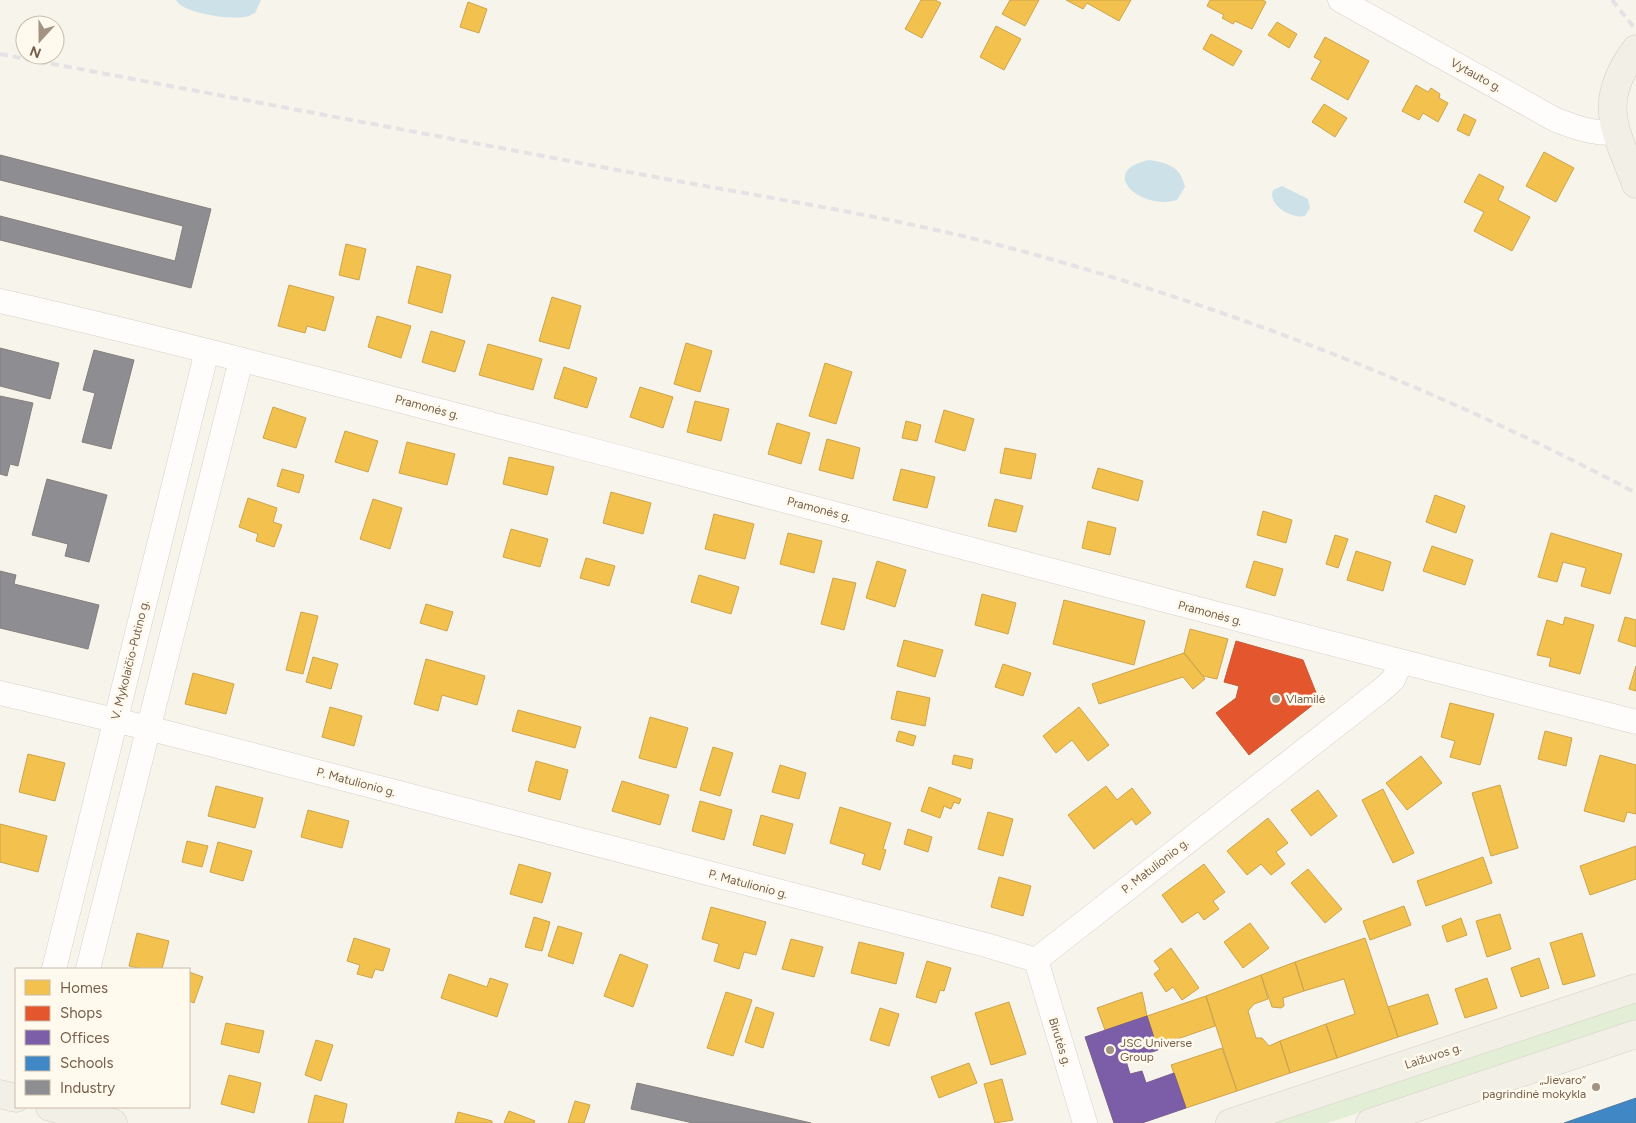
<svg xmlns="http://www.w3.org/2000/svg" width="1636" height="1123" viewBox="0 0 1636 1123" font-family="Figtree,sans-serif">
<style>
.green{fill:#e2eed6}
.water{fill:#cde2e8}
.homes{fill:#f2c14e;stroke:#cda44d}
.shops{fill:#e4572e;stroke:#c35937}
.offices{fill:#7b5ea7;stroke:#7a5e8b}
.schools{fill:#3f88c5;stroke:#507ca0}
.industry{fill:#8d8d92;stroke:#867f7d}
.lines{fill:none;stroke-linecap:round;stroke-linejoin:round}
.minor-casing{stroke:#d6d1ca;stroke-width:25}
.major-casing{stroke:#d6cfc6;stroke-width:29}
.minor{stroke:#fefdfc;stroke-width:24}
.major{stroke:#f2efe6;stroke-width:28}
.rail{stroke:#e5e2e5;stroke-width:4;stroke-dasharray:8 5;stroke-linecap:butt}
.poi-dot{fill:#a39383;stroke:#fffaed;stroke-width:2}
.labels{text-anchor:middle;stroke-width:5;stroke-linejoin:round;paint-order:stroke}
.street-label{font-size:12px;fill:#765f4b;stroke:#fffaed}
.poi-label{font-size:12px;fill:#765f4b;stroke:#fffaed;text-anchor:start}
</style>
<rect width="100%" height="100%" fill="#f7f4eb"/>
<path class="green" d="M1636 1000V1020L1328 1123H1267Z"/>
<path class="water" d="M176 0H261L255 13C252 14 248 17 244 17 230 20 182 13 176 0Z
M1149 160C1168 163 1180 166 1185 187L1177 200C1141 211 1096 171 1149 160Z
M1282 186 1308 199 1310 208 1305 216C1292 219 1267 205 1273 190Z"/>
<path class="homes" d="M921 0H935L941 3 922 38 905 29Z
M1010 0H1039L1025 26 1002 14Z
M1066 0H1131L1119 21 1087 3 1083 9Z
M1210 0H1263L1266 2 1252 29 1235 21 1233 24 1222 18 1224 15 1207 6Z
M468 2 487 9 479 33 460 27Z
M1277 22 1297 34 1289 48 1268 35Z
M996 26 1021 39 1004 70 980 57Z
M1211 34 1242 51 1233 66 1203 49Z
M1325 37 1369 61 1348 100 1311 79 1321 61 1314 57Z
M1416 85 1428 92 1431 88 1440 94 1439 98 1448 103 1438 122 1423 113 1419 120 1402 111Z
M1324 104 1347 118 1335 137 1312 122Z
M1464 114 1476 120 1469 136 1457 130Z
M1544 152 1574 168 1556 202 1526 186Z
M1479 174 1504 187 1498 200 1530 217 1512 251 1474 231 1484 212 1464 202Z
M346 244 366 249 359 280 339 275Z
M417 266 451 275 442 313 408 303Z
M289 285 334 297 325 331 307 326 305 333 278 326Z
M552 297 581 306 569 349 539 341Z
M377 316 411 326 401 358 368 347Z
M431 331 465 341 455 372 422 362Z
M686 343 712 351 700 392 674 384Z
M488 344 542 359 533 390 479 375Z
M825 363 852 372 836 424 809 416Z
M564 367 597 378 587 408 554 398Z
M640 387 673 397 663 428 630 417Z
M695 401 729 409 721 441 687 432Z
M273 407 306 418 296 448 263 438Z
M944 410 974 419 965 451 935 442Z
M906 421 921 425 917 441 902 438Z
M777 423 810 433 801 464 768 454Z
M345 431 378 441 368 472 335 462Z
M827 439 860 448 853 479 819 470Z
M407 442 455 454 447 485 399 473Z
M1005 448 1036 454 1031 479 1000 473Z
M509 457 554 467 547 495 503 484Z
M1098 468 1143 481 1138 501 1092 488Z
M282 469 304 475 299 493 277 486Z
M901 469 935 477 927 508 893 500Z
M611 492 651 503 643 534 603 523Z
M1435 495 1465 506 1456 533 1426 522Z
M248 498 277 508 273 522 282 525 274 547 256 541 258 534 239 527Z
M373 499 402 508 390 549 360 539Z
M995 499 1023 506 1016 532 988 526Z
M1263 511 1292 520 1286 543 1257 535Z
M714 514 754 524 745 559 705 549Z
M1088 521 1116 528 1110 555 1082 548Z
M511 529 548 539 540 567 503 557Z
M788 533 822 541 814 573 780 564Z
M1551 533 1622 554 1610 594 1581 586 1586 568 1563 562 1557 582 1538 577Z
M1335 535 1348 539 1338 568 1326 564Z
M1432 546 1473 560 1465 585 1423 571Z
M1356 551 1391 562 1383 591 1347 580Z
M586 558 615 566 609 586 580 578Z
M877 561 906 570 895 607 866 598Z
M1254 561 1283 569 1275 596 1246 587Z
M699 575 739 587 731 614 691 602Z
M833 578 856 583 844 630 821 624Z
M982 594 1016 603 1008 634 975 625Z
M1064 600 1145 621 1134 665 1053 644Z
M426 604 453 612 447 631 420 623Z
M301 612 318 616 303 674 286 670Z
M1565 617 1594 625 1580 674 1549 666 1551 658 1537 655 1547 620 1563 625Z
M1625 617 1636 620V647L1618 641Z
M1190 629 1228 639 1217 679 1203 676 1184 653Z
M904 640 943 650 935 677 897 666Z
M1184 653 1205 679 1193 689 1183 677 1099 704 1092 684Z
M313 657 338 664 331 689 306 682Z
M426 659 485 676 477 705 442 695 438 711 414 704Z
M1003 664 1031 673 1023 696 995 687Z
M1636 666V691L1629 689Z
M193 673 234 684 226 714 185 704Z
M897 691 930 698 925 726 891 719Z
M1450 703 1494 714 1480 765 1450 757 1455 741 1441 737Z
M330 707 362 716 354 746 322 737Z
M1079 707 1109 745 1088 761 1072 740 1056 753 1043 736Z
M518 710 581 727 575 748 512 731Z
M650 717 688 728 676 768 639 758Z
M899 731 916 736 913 746 896 741Z
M1545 731 1572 738 1566 766 1538 759Z
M713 747 733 753 720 796 700 790Z
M28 754 65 763 55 801 19 792Z
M954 755 973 759 971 769 952 764Z
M1600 755 1636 765V814L1627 812 1624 822 1584 811Z
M1421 756 1442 783 1407 810 1386 783Z
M536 761 568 770 560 800 528 791Z
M780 765 806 773 799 799 772 792Z
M622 781 669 795 660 825 612 811Z
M1500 785 1518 848 1491 856 1472 793Z
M216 786 263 798 255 828 208 816Z
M1106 786 1117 800 1132 788 1151 813 1136 825 1132 819 1094 849 1068 815Z
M929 787 961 799 959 804 954 802 951 809 944 806 940 818 921 811Z
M1383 789 1414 853 1393 863 1362 800Z
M1318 790 1337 816 1311 836 1291 810Z
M700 801 732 810 724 840 692 831Z
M840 807 891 823 883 849 886 850 880 870 862 864 865 854 830 843Z
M308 810 349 821 342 848 301 837Z
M988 812 1013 819 1003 856 978 849Z
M761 815 793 824 785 854 753 845Z
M1268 818 1288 843 1276 852 1285 864 1271 875 1261 864 1247 875 1227 851Z
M0 824 47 836 38 872 0 862Z
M908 829 932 837 928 852 904 844Z
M187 841 208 846 202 867 182 862Z
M218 842 252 851 243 881 210 872Z
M1636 846V879L1590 895 1580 866Z
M1483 857 1492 883 1426 906 1417 881Z
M519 864 551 873 542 903 510 894Z
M1204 864 1225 892 1213 901 1219 909 1204 920 1198 912 1182 923 1162 895Z
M1308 869 1342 909 1325 923 1291 883Z
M999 877 1031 886 1023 916 991 907Z
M1404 906 1411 925 1370 940 1363 921Z
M711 907 766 922 756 955 744 952 739 969 714 961 719 944 702 939Z
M1500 914 1511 949 1487 957 1476 921Z
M534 917 550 922 542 951 525 947Z
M1461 918 1467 935 1447 942 1442 926Z
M1250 923 1269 948 1243 968 1224 942Z
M558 926 582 933 573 964 548 956Z
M137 933 169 941 162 969H143L129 966Z
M1582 933 1595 976 1563 985 1550 943Z
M354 938 390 949 383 971 375 969 372 978 357 974 360 965 347 961Z
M1365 938 1398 1037 1337 1058 1326 1024 1355 1014 1344 979 1304 991 1295 962Z
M791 939 823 947 814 977 782 969Z
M859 942 904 953 896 984 851 973Z
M1171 948 1199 988 1182 1000 1173 987 1166 992 1154 974 1160 969 1154 961Z
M620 954 648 965 633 1007 604 996Z
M1539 958 1549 988 1521 997 1511 968Z
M927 961 951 968 944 991 940 990 936 1003 916 997Z
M1295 962 1304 991 1283 998 1284 1006 1281 1008 1272 1007 1261 975Z
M189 972 203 977 194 1003 189 1001Z
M449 974 487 987 490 978 508 984 497 1017 441 998Z
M1261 975 1268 999 1254 1004 1248 1011 1256 1038H1262L1269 1046 1280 1041 1290 1073 1237 1091 1206 996Z
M1487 978 1497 1008 1465 1018 1455 989Z
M726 992 752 1000 733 1056 707 1048Z
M1142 992 1147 1016 1105 1030 1097 1008Z
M1428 994 1438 1024 1398 1037 1388 1007Z
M1206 996 1215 1026 1157 1046 1147 1016Z
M1009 1002 1026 1054 991 1065 975 1013Z
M756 1007 774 1013 763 1048 745 1042Z
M880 1008 899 1014 889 1046 870 1040Z
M226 1023 264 1031 259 1053 221 1044Z
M1326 1024 1337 1058 1290 1073 1280 1041Z
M316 1040 333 1045 321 1081 305 1075Z
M1222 1048 1237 1091 1186 1108 1171 1065Z
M969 1063 977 1083 939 1098 931 1077Z
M229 1075 261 1083 254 1113 221 1104Z
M1002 1079 1013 1120 995 1123 984 1084Z
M315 1095 347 1104 343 1123H308Z
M575 1101 590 1105 584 1123H568Z
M509 1111 535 1121 534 1123H504Z
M458 1112 492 1121V1123H455Z"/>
<path class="shops" d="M1236 641 1303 660 1319 700 1249 755 1216 713 1236 698 1239 686 1224 682Z"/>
<path class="offices" d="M1147 1016 1158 1050 1126 1061 1130 1074 1142 1071 1146 1083 1174 1073 1186 1108 1142 1123H1114L1085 1037Z"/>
<path class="schools" d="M1636 1098V1123H1564Z"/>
<path class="industry" d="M0 155 211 209 191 288 0 240V216L175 261 183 226 0 180Z
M0 348 59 363 50 399 0 386Z
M94 350 134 360 111 449 82 442 95 393 83 390Z
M0 396 33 403 18 466 10 464 7 476 0 474Z
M47 479 107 495 89 562 65 556 68 544 32 535Z
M0 571 16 575 14 584 99 605 88 649 0 628Z
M637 1083 811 1123H693L631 1109Z"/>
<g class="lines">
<g class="minor-casing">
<path id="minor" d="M1340 0 1556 120C1577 128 1594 134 1618 133
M0 301C193 345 384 397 576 446 930 538 1282 632 1636 722
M0 693 148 728 986 945 1036 960 1379 692 1393 680 1401 662
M1036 960 1085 1123
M54 969 207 351
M88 969 241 360"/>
</g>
<g class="major-casing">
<path id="major" d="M1636 49C1596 103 1615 128 1636 184
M0 1094 16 1098
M50 1107 113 1123
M1230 1123 1636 988
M1370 1123 1636 1034"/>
</g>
<use href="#minor" class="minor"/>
<use href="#major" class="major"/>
<path class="rail" d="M1612 0 1636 30
M0 54C213 94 426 134 639 174 767 198 898 217 1025 252 1237 310 1442 390 1636 493"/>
</g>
<g class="poi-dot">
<circle cx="1276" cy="699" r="5"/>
<circle cx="1110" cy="1050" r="5"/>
<circle cx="1596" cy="1087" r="5"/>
</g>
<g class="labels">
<g class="street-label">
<text transform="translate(1476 75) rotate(29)" y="4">Vytauto g.</text>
<text transform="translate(427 407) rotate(15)" y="4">Pramonės g.</text>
<text transform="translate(819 509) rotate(15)" y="4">Pramonės g.</text>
<text transform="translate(1210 613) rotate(15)" y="4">Pramonės g.</text>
<text transform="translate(130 660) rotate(-76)" y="4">V. Mykolaičio-Putino g.</text>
<text transform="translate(356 782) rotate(15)" y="4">P. Matulionio g.</text>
<text transform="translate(1155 866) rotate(-38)" y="4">P. Matulionio g.</text>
<text transform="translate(748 884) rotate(15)" y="4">P. Matulionio g.</text>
<text transform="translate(1060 1042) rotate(73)" y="4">Birutės g.</text>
<text transform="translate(1433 1056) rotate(-18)" y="4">Laižuvos g.</text>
</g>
<g class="poi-label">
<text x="1286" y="703">Vlamilė</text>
<text x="1120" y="1047">JSC Universe<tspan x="1120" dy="14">Group</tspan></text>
<text x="1586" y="1084" text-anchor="end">„Jievaro“<tspan x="1586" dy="14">pagrindinė mokykla</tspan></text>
</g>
</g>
<rect x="15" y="968" width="175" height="140" fill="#fffaed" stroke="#c8bcac"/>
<rect x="25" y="980" width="25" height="15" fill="#f2c14e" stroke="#c8bcac"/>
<text x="60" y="993" font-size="15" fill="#765f4b">Homes</text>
<rect x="25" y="1006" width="25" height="15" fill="#e4572e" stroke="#c8bcac"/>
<text x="60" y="1018" font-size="15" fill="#765f4b">Shops</text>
<rect x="25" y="1030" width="25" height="15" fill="#7b5ea7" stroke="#c8bcac"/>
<text x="60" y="1043" font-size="15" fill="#765f4b">Offices</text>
<rect x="25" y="1056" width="25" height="15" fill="#3f88c5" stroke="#c8bcac"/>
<text x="60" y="1068" font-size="15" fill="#765f4b">Schools</text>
<rect x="25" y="1080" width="25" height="15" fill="#8d8d92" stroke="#c8bcac"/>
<text x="60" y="1093" font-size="15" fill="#765f4b">Industry</text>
<g transform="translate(40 40) rotate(201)"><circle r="24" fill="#fffaed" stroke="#c8bcac"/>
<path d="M0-4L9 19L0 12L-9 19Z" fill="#a39383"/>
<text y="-8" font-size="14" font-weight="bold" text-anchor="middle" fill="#765f4b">N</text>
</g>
</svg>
